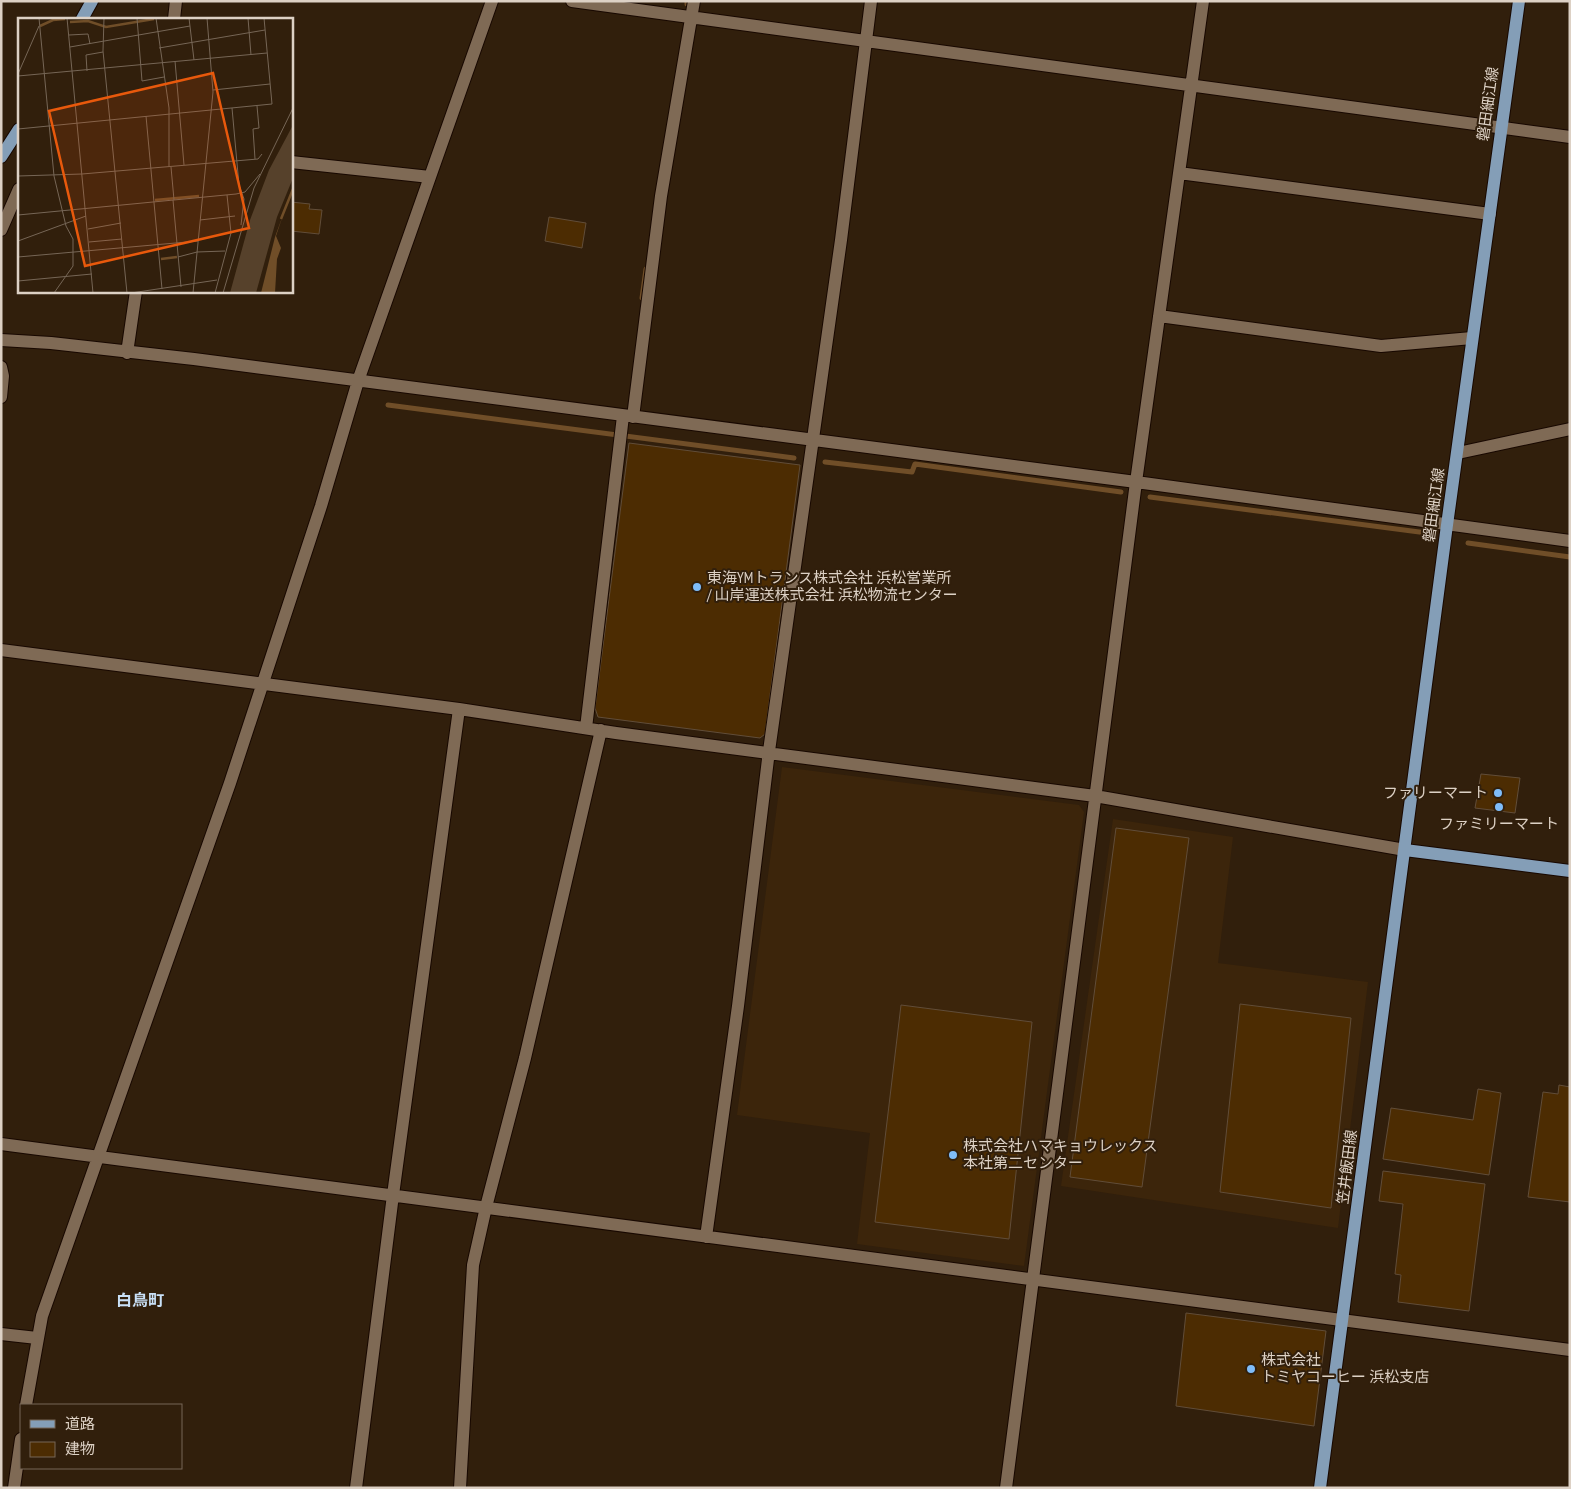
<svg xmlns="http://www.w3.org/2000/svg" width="1571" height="1489" viewBox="0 0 1571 1489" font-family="'PT Sans Narrow','Noto Sans JP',sans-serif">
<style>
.built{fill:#3c250b}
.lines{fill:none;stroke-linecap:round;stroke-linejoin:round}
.stream{stroke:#704e28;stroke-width:5}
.building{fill:#4c2c02;stroke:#614d39}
.minor-casing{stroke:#180800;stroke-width:14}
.major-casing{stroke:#180800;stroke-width:14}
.minor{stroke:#7f6a55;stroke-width:12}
.major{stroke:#849eb7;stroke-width:12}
.poi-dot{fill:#7fbdf9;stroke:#311f0c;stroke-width:2}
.labels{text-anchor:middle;stroke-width:4;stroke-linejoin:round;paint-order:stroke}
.street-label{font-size:15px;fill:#ddd1c5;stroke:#311f0c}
.poi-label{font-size:15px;fill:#ddd1c5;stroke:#311f0c;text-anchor:start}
.neighbourhood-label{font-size:16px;font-weight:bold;fill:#c9e0f7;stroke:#311f0c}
.inset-river{fill:none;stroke:#704e28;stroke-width:2.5}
.inset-road{fill:none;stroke:#766656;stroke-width:1}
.view{fill:#e8590c;fill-opacity:0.15;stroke:#e8590c;stroke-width:2.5}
.inset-edge{fill:none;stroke:#ddd1c5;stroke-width:2.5}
</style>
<rect width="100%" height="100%" fill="#311f0c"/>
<path class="built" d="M782 767 1079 805 1084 812 1024 1266 857 1244 870 1133 737 1115Z
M1113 819 1233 837 1218 963 1368 982 1338 1228 1061 1186Z"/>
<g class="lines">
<path class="stream" d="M687 4V1
M642 298 646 269
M388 405 794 458
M825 462 912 472 915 464 1121 492
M1150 497 1427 533
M1468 543 1570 557"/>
</g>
<path class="building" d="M291 202 310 204 309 209 322 210 319 234 291 231Z
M549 217 586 223 582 248 545 241Z
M629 443 800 465 765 734 760 738 598 717 595 708Z
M1481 774 1520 778 1515 813 1475 808Z
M1116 828 1189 838 1142 1187 1070 1177Z
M1240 1004 1351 1018 1331 1208 1220 1192Z
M901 1005 1032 1022 1009 1239 875 1222Z
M1559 1085 1570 1087V1202L1528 1197 1543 1092 1558 1094Z
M1478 1089 1501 1093 1489 1175 1383 1159 1391 1108 1473 1120Z
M1383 1171 1485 1184 1469 1311 1398 1302 1401 1275 1395 1274 1403 1204 1379 1201Z
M1186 1313 1326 1331 1314 1426 1176 1406Z"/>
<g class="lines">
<g class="minor-casing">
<path id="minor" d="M572 1 1570 137
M174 19 176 1
M291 162 430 177
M1179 173 1490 214
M1 230 19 189
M1159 316 1381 346 1472 338
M1 340 51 343 194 359 1136 482 1570 541
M127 353 136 291
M1 367 3 376 1 397
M633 417 661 196 694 1
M1458 453 1570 429
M1 650 459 709 616 733 1095 796 1405 850
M586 728 623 416
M1 1144 1570 1350
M706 1237 738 1006 769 751 841 240 871 1
M1 1334 37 1338
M26 1405 42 1316 230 783 321 506 358 381 492 1
M14 1488 21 1439
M356 1488 393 1195 459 709
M460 1488 473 1265 486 1207 525 1058 601 730
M1006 1488 1136 482 1203 1"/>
</g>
<g class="major-casing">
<path id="major" d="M82 19 92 1
M1 157 19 129
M1405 850 1570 871
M1320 1488 1447 525 1519 1"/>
</g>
<use href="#minor" class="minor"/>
<use href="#major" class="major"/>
</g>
<g class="poi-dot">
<circle cx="697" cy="587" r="5"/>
<circle cx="1498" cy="793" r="5"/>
<circle cx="1499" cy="807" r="5"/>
<circle cx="953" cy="1155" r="5"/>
<circle cx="1251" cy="1369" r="5"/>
</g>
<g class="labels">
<g class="street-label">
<text transform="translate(1488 104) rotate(-82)" y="5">磐田細江線</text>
<text transform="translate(1434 505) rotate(-82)" y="5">磐田細江線</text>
<text transform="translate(1347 1167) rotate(-83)" y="5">笠井飯田線</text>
</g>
<g class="poi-label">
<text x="707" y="583">東海YMトランス株式会社 浜松営業所<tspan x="707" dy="17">/ 山岸運送株式会社 浜松物流センター</tspan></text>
<text x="1488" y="798" text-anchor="end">ファリーマート</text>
<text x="1499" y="829" text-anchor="middle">ファミリーマート</text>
<text x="963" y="1151">株式会社ハマキョウレックス<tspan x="963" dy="17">本社第二センター</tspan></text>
<text x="1261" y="1365">株式会社<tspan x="1261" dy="17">トミヤコーヒー 浜松支店</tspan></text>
</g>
<g class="neighbourhood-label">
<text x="140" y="1306">白鳥町</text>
</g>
</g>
<g transform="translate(18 18)">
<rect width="275" height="275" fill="#311f0c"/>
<path d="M275 107V160L259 199 238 275H212L232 202 251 152Z" fill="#56412b"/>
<path d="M265 197 258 218 263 230 259 241 257 275H243L257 219Z" fill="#704e28"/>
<path class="inset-river" d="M52 4 70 3 88 9 136 1M22 8 35 2 47 1M137 182 181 178M263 201 275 171M143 241 159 239"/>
<path class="inset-road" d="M21 0 36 158 48 208 55 221V248L36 275M49 0 75 275M86 0 85 33 109 275M119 0 124 63 146 59M138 0 151 90V149M171 0 176 42M230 0 233 37M51 17 70 16 72 26M52 29 172 8M141 30 247 12M157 43 166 147M69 53 68 37 85 34M0 56 21 8M0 58 249 35M195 72 252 66M214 90 221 167 226 181 223 207M128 98 144 271M0 111 254 86 246 0M237 141 235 111 241 110 239 88M153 149 156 182M64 156 240 141 244 136M0 158 64 156M155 182 163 269M0 197 218 176 227 174 242 156M182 202 217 198M70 211 103 205M0 223 68 198M71 224 104 221M0 239 180 223M160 239 179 234 207 233M0 263 74 256M113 275 199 262M175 275 195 74 189 0M197 275 213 215 209 177M205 275 236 170 275 90"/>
<path class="view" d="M195 55 231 210 67 248 31 93Z"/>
<rect width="275" height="275" class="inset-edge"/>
</g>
<rect width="1571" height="1489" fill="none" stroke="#ddd1c5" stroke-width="5"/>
<rect x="20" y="1404" width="162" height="65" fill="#311f0c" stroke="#766656"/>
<rect x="30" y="1420" width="25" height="8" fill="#849eb7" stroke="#766656"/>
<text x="65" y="1429" font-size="15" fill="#ddd1c5">道路</text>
<rect x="30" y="1442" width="25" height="15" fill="#4c2c02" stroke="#766656"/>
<text x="65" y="1454" font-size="15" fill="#ddd1c5">建物</text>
</svg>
